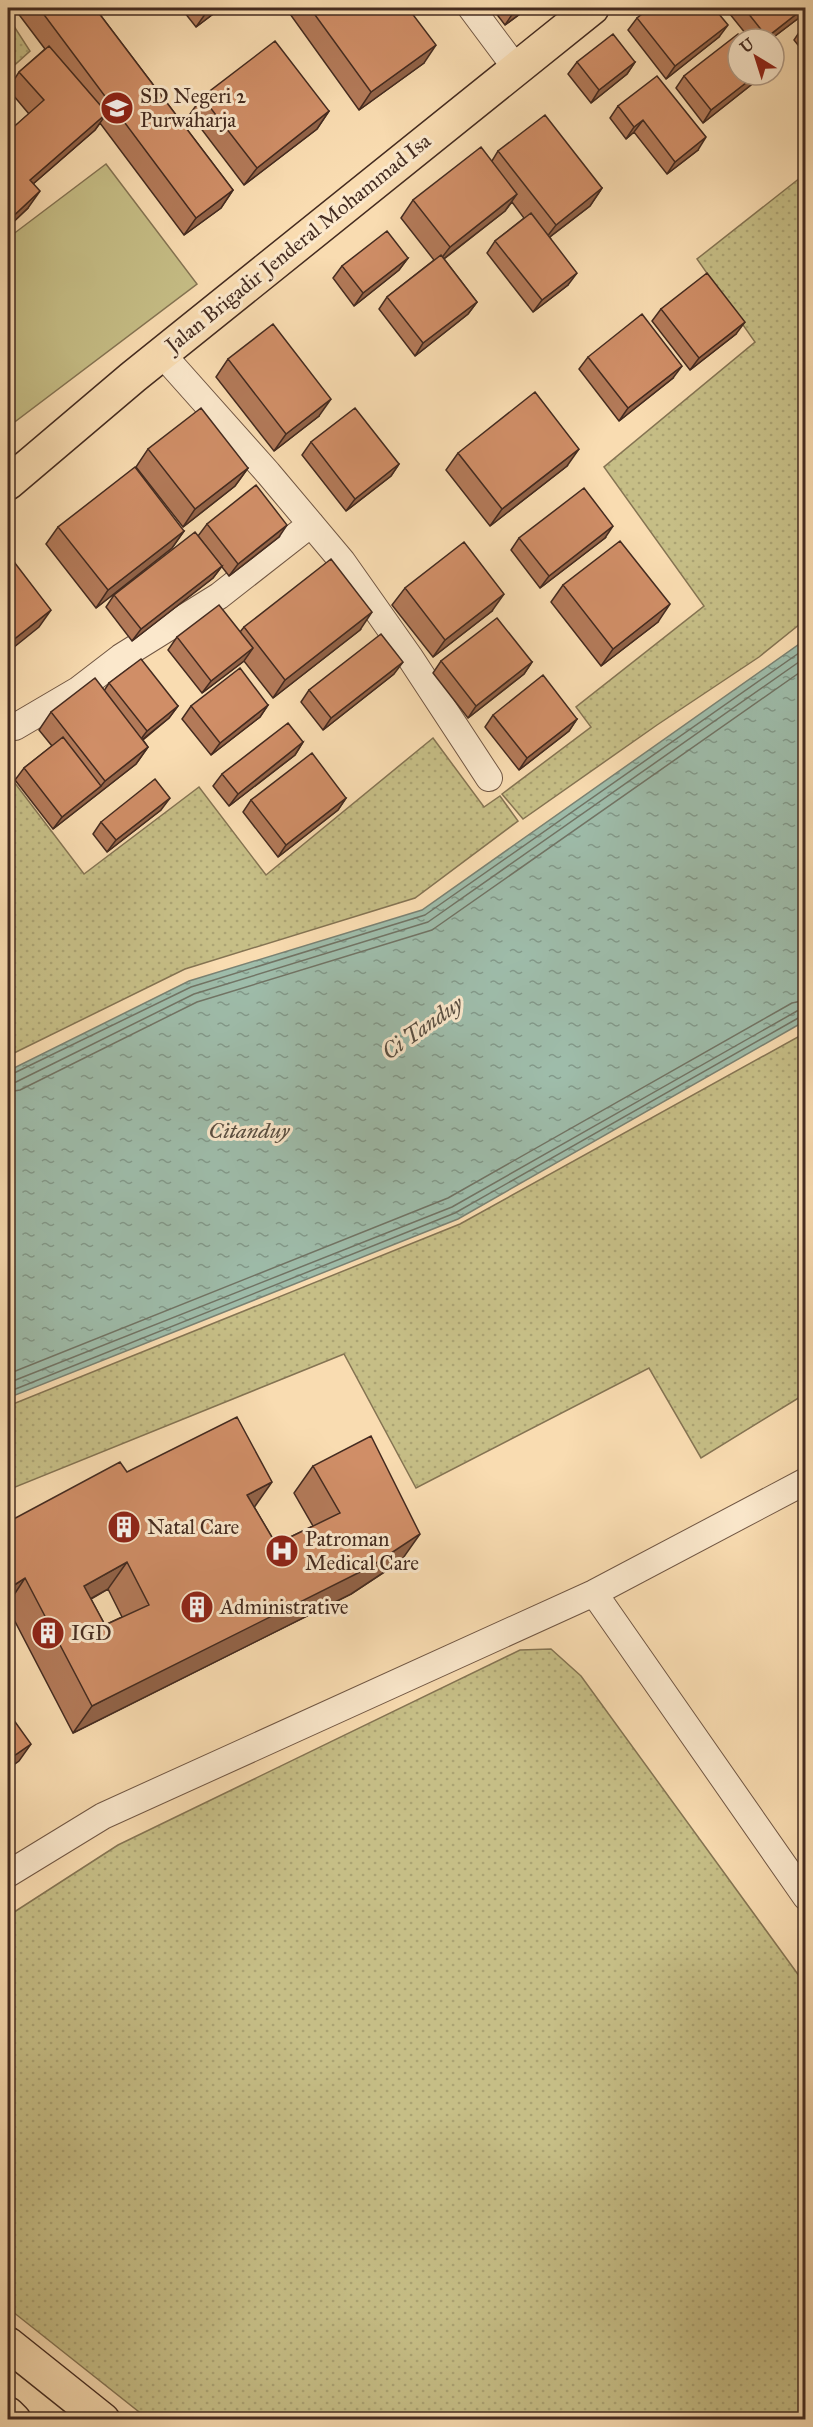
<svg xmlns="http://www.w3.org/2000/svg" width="813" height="2427" viewBox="0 0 813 2427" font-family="'IM FELL Great Primer',serif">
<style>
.grass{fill:url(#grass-dots);stroke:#857453;stroke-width:1.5}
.pitch{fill:#c6be86;stroke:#857453;stroke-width:1.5}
.water{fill:url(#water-ripples);stroke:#7a8273;stroke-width:1.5}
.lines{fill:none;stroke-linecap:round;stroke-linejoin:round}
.shore{stroke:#717465;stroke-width:1.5}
.street-casing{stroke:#715744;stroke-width:28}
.primary-casing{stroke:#442b20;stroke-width:36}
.highway-casing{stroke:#442b20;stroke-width:36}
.street{stroke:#fbe8cc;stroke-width:26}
.primary{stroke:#f9dcb1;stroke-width:33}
.highway{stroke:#f9dcb1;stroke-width:33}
.wall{fill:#b37a59;stroke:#442b20;stroke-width:1.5;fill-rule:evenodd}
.shaded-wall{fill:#926348;stroke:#442b20;stroke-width:1.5}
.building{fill:#d08e67;stroke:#442b20;stroke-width:1.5;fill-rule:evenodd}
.labels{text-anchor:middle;stroke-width:6;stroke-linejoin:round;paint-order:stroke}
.poi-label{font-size:21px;fill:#442b20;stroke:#fbe8cc;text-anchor:start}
.street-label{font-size:21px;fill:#442b20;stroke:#fbe8cc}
.water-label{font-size:22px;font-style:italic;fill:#5a4f42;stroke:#fbe8cc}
</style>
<defs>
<pattern id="grass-dots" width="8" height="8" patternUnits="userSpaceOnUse" patternTransform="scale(1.5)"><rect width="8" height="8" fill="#c6be86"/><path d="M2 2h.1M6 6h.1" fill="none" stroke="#aba373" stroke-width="1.8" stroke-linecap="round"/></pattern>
<pattern id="water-ripples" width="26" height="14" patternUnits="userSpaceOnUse" patternTransform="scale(1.5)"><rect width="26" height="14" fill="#9ebcaa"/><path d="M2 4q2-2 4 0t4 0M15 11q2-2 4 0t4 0" fill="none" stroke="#82998a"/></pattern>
</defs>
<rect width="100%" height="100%" fill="#f9dcb1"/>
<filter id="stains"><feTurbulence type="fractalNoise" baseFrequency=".00333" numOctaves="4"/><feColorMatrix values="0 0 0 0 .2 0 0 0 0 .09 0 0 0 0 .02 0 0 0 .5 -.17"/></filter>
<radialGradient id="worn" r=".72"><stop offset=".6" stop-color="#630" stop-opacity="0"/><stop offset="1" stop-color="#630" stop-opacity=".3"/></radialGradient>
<path class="grass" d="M8 17 30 51 8 71Z
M805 174V620L759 657 657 725 523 819 502 794 591 727 576 707 704 606 604 467 755 342 697 259Z
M433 738 484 807 500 796 518 821 415 898 185 969 8 1056V774L84 874 199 787 266 875Z
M805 1033V1394L701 1458 649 1368 416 1488 344 1354 8 1490V1406L460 1224Z
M551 1649 581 1676 805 1984V2419H148L8 2308V1916L118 1845 520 1650Z"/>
<path class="pitch" d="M106 164 197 284 8 427V238Z"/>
<path class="water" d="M805 640V1021L458 1219 8 1398V1071L189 981 422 910Z"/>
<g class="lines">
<path class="shore" d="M8 1076 191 987 425 915 806 648
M8 1083 16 1082 194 994 428 922 806 657
M8 1092 20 1090 197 1002 432 930 806 668
M8 1374 448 1198 792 1003 806 1000
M8 1383 452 1207 797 1011 806 1009
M8 1392 455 1213 800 1017 806 1016"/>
<g class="street-casing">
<path id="street" d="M471 8 515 67
M162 354 268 473 342 561 409 656 489 778
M15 727 78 690 121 657 219 596 311 524
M594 1593 806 1897
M8 1874 103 1816 594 1593 806 1481"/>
</g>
<g class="primary-casing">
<path id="primary" d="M8 2344 103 2420
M8 2414 14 2420"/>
</g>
<g class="highway-casing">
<path id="highway" d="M8 483 133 377 592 8"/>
</g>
<use href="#street" class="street"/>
<use href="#primary" class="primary"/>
<use href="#highway" class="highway"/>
</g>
<path class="wall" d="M14 8H95L233 190 221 208 184 235 100 123 95 130 33 184 28 208 8 227V132L29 114 8 89 19 72 45 49Z
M181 8H221L196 27Z
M294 8H408L424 63 359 110 290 14Z
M492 8H528L505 25Z
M725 8H806L800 17 771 39H750Z
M637 18 719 37 666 79 628 30Z
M806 25V55L794 40 802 28Z
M577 62H635L627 74 591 103 568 74Z
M760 75 756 81 703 123 676 88 684 76Z
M202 97 329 111 317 129 244 185 190 114Z
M618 106 698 150 667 174 634 132 626 139 610 118Z
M498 151 602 188 590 206 550 237 568 285 533 312 487 253 495 241 524 218 512 202 505 211 444 259 477 302 468 314 415 356 379 309 387 297 434 260 401 218 413 200 492 161Z
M408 258 399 270 354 306 333 278 342 266Z
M661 309 736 334 690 370 652 321Z
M588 357 673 378 619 421 579 369Z
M228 359 319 416 274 451 216 377Z
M311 442 399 464 391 476 346 511 302 455Z
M148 449 248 468 235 486 183 527 136 467Z
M458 453 567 466 490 526 446 470Z
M207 524 279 537 229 576 198 536Z
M58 527 184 531 172 548 96 608 46 544Z
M519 538H605L540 588 511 550Z
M222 566 213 578 132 641 106 607 114 595Z
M563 585 658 622 601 666 551 602Z
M405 588 492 611 433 657 392 605Z
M244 627 360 630 273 698 244 661 202 693 168 650 177 637 240 632Z
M441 661 532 662 524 674 468 718 433 673Z
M394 674 323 730 301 702 309 690Z
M109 683 178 706 169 718 143 740 148 747 136 764 53 829 15 780 24 768 52 746 39 730 51 712 104 691Z
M268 705 260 717 211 755 182 719 191 706Z
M493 715 577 719 569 731 519 770 485 727Z
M303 742 295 755 229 806 213 786 222 774Z
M346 798 338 810 278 857 243 812 251 800Z
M161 810 107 852 93 834 101 822Z
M313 1466 401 1561 351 1594 73 1733 8 1608V1522L127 1472 254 1507 276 1544 313 1526 294 1493ZM108 1589 122 1617 105 1625 91 1599Z"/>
<path class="shaded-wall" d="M211 8H221L196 27 208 10Z
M520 8H528L505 25 513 13Z
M804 8H806L800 17 771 39H765Z
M728 25 719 37 666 79 675 66Z
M436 45 424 63 359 110 371 92Z
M635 62 627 74 591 103 599 90Z
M756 75H760L756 81 703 123 711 110Z
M329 111 317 129 244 185 257 168Z
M107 113 95 130 18 197 30 180Z
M643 120 634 132 626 139 634 127Z
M706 137 698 150 667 174 675 162Z
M602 188 590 206 543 242 556 225Z
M233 190 221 208 184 235 196 218Z
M40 191 28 208 8 227V221Z
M517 194 505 211 437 264 450 247Z
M408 258 399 270 354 306 363 293Z
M577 273 568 285 533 312 542 300Z
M477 302 468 314 415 356 423 343Z
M745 322 736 334 690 370 699 358Z
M682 366 673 378 619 421 628 408Z
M331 399 319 416 274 451 286 434Z
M579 449 567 466 490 526 502 509Z
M399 464 391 476 346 511 355 499Z
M248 468 235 486 183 527 195 509Z
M287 525 279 537 229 576 238 564Z
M613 526 605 538 540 588 549 576Z
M184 531 172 548 96 608 108 590Z
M222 566 213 578 132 641 141 629Z
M504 594 492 611 433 657 445 640Z
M670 604 658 622 601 666 613 649Z
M51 610 39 627 8 652V644Z
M372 612 360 630 273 698 285 680Z
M253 648 244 661 202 693 211 681Z
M403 662 394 674 323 730 331 718Z
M532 662 524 674 468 718 476 706Z
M268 705 260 717 211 755 220 743Z
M178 706 169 718 138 743 147 731Z
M577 719 569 731 519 770 527 758Z
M303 742 295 755 229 806 238 794Z
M148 747 136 764 53 829 62 817 101 786 105 781Z
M170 798 161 810 107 852 116 840Z
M346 798 338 810 278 857 286 845Z
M272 1482 253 1509 247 1495Z
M420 1534 401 1561 351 1594 73 1733 92 1706Z
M127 1562 108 1589 65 1613 84 1586Z
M25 1578 8 1604V1589Z
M31 1744 19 1761 8 1769V1760Z"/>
<path class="building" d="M39 8H95L233 190 196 218Z
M310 8H408L436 45 371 92Z
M509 8H520L513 13Z
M650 8H714L728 25 675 66 637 18Z
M744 8H804L767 37Z
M613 34 635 62 599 90 577 62Z
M738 34 742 39H738V75H756L711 110 684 76Z
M275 41 329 111 257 168 202 97Z
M49 46 107 113 30 180 40 191 8 221V132L44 100 19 72Z
M657 76 706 137 675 162 643 120 634 127 618 106Z
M545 115 602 188 556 225 498 151Z
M481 147 517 194 450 247 413 200Z
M531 213 577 273 542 300 495 241Z
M387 231 408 258 363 293 342 266Z
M441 255 477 302 423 343 387 297Z
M707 273 745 322 699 358 661 309Z
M642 314 682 366 628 408 588 357Z
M273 324 331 399 286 434 228 359Z
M535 392 579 449 502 509 458 453Z
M201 408 248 468 195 509 148 449Z
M355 408 399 464 355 499 311 442Z
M135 467 184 531 108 590 58 527Z
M256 485 287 525 238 564 207 524Z
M584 488 613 526 549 576 519 538Z
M195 532 222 566 141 629 114 595Z
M620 541 670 604 613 649 563 585Z
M464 542 504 594 445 640 405 588Z
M8 554 51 610 8 644Z
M331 559 372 612 285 680 244 627Z
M219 605 253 648 211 681 177 637Z
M497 618 532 662 476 706 441 661Z
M381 634 403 662 331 718 309 690Z
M141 659 178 706 147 731 109 683Z
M240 668 268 705 220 743 191 706Z
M543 675 577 719 527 758 493 715Z
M95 678 148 747 105 781 51 712Z
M288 723 303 742 238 794 222 774Z
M63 737 101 786 62 817 24 768Z
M312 753 346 798 286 845 251 800Z
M155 779 170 798 116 840 101 822Z
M237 1417 272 1482 247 1495 276 1544 340 1513 313 1466 371 1436 420 1534 370 1567 92 1706 25 1578 8 1589V1522L120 1462 127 1472ZM127 1562 149 1605 105 1625 84 1586Z
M8 1712 31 1744 8 1760Z"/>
<defs>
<g id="school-disc" transform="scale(1.725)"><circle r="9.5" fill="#8f2418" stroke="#fbe8cc"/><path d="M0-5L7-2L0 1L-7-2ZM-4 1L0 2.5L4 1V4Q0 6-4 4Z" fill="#fff"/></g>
<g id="building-disc" transform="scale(1.725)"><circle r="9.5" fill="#8f2418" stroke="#fbe8cc"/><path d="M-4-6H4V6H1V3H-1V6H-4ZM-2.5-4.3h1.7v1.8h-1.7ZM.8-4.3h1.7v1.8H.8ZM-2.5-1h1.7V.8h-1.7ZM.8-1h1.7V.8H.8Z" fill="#fff"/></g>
<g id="hospital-disc" transform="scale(1.725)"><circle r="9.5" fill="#8f2418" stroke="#fbe8cc"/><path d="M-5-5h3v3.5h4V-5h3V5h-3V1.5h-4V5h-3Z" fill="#fff"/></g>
</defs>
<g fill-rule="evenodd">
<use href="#school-disc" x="117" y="108"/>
<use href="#building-disc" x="124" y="1527"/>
<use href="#hospital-disc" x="282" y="1551"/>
<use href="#building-disc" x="197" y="1607"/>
<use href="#building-disc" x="48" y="1633"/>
</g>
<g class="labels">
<g class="poi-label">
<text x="140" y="103">SD Negeri 2<tspan x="140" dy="24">Purwaharja</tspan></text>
<text x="147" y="1534">Natal Care</text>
<text x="305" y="1546">Patroman<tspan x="305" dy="24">Medical Care</tspan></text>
<text x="220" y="1614">Administrative</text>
<text x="71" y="1640">IGD</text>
</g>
<g class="street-label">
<text transform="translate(298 243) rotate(-39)" y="7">Jalan Brigadir Jenderal Mohammad Isa</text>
</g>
<g class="water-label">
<text transform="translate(422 1027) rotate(-35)" y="8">Ci Tanduy</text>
<text x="249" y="1138">Citanduy</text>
</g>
</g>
<rect width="813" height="2427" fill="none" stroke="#f9dcb1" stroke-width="30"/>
<rect x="9" y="9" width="795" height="2409" fill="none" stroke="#442b20" stroke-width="3"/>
<rect x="15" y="15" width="783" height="2397" fill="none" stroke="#442b20" stroke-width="1.5"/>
<g transform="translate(756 57) rotate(322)"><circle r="28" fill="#fbe8cc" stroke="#b29c87" stroke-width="1.5"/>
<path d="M0-4.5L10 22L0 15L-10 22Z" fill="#8f2418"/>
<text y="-9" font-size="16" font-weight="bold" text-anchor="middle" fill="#442b20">U</text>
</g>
<rect width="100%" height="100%" filter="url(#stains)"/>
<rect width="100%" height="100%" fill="url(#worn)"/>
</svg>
